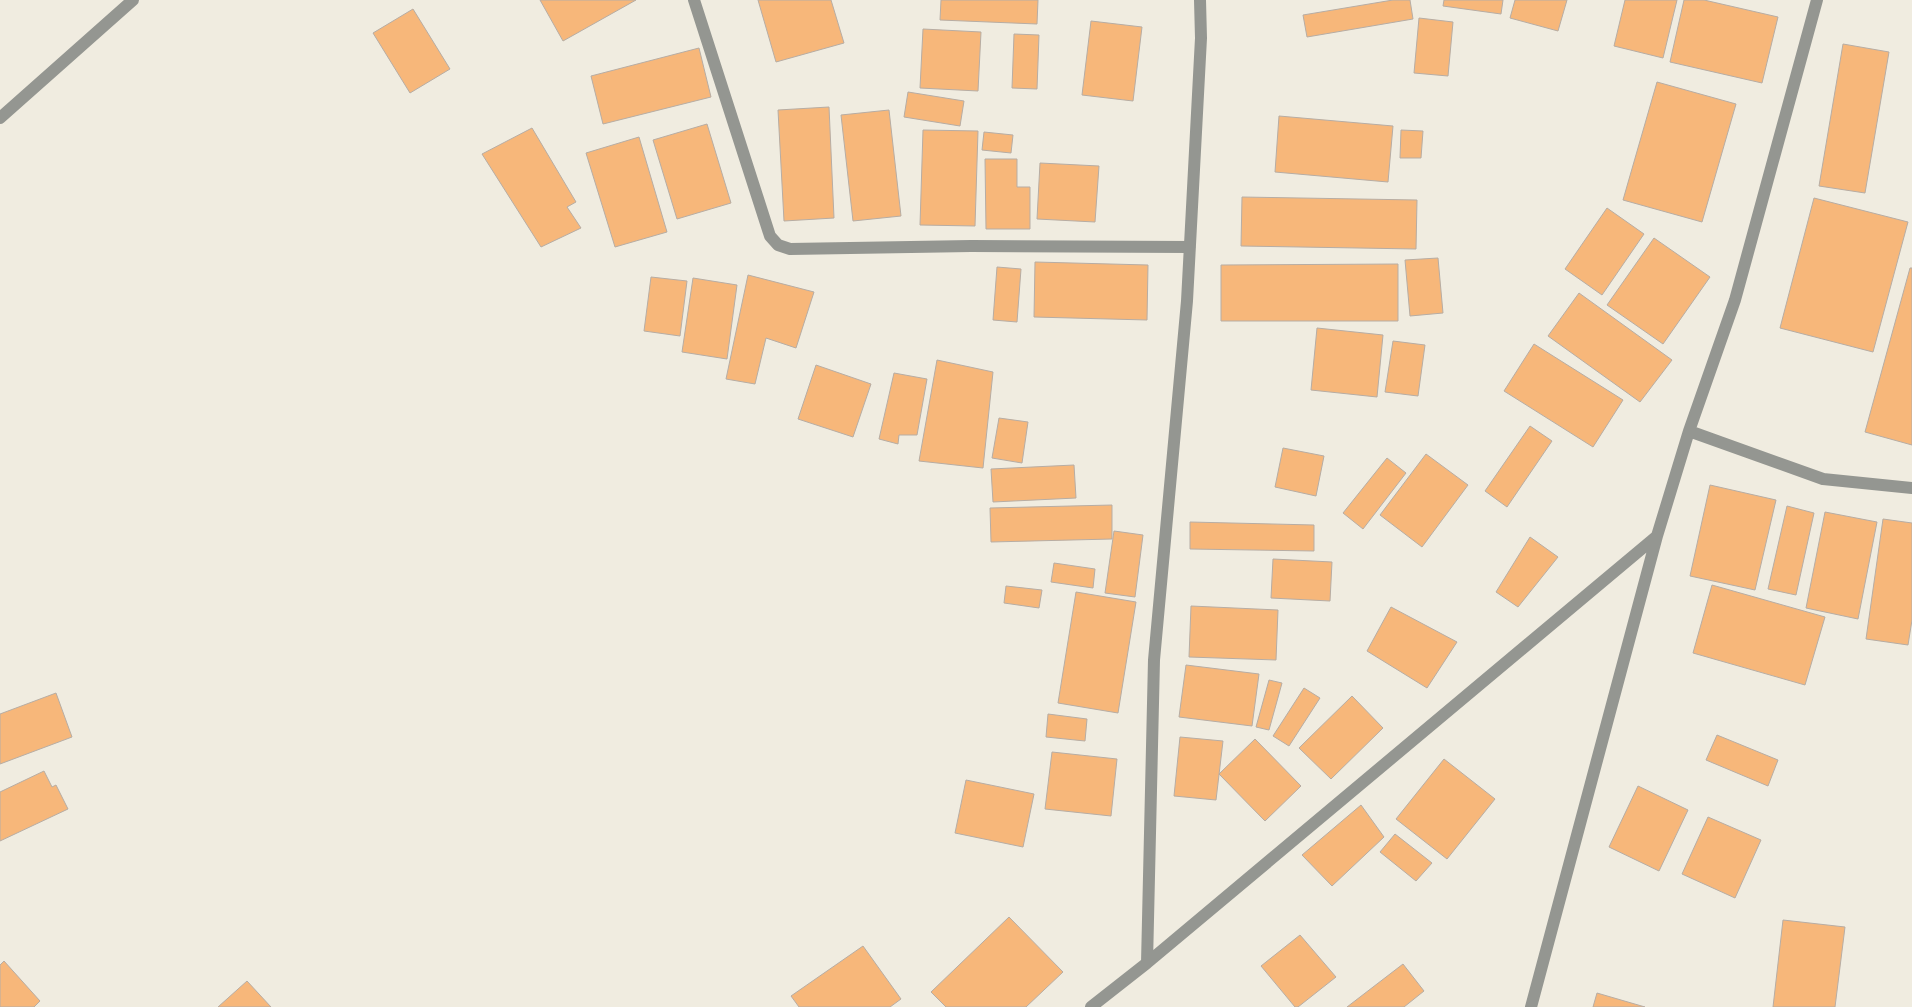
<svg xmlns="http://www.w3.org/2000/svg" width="1912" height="1007" viewBox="0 0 1912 1007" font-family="'Fira Sans Condensed',sans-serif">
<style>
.building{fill:#f7b77a;stroke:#b7ada4}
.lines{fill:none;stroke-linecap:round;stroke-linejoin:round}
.minor{stroke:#949691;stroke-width:12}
</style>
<rect width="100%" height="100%" fill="#f0ece0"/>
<path class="building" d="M540 0H636L563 41Z
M758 0H831L844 43 776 62Z
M941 0H1038L1037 24 940 20Z
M1393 0H1410L1413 19 1307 37 1303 15Z
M1444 0H1503L1501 14 1443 6Z
M1515 0H1567L1558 31 1510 18Z
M1625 0H1677L1663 58 1614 46Z
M1684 0H1704L1778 17 1762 83 1670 62Z
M413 9 450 69 410 93 373 33Z
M1419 18 1453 22 1448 76 1414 73Z
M1091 21 1142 27 1133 101 1082 95Z
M923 29 981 32 978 91 920 88Z
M1014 34 1039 35 1037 89 1012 88Z
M1843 44 1889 52 1865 193 1819 186Z
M699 48 711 97 603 124 591 76Z
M1657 82 1736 104 1702 222 1623 200Z
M908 92 964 101 960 126 904 117Z
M829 107 834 218 784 221 778 110Z
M889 110 901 216 853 221 841 115Z
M1279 116 1393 126 1388 182 1275 172Z
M707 124 731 203 677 219 653 140Z
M532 128 576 202 567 207 581 228 541 247 482 154Z
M923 130 978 131 975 226 920 225Z
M1401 130 1423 131 1421 158H1400Z
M984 132 1013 135 1011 153 982 150Z
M639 137 667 232 615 247 586 153Z
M985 159H1017V187H1030V229H986Z
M1040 163 1099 166 1095 222 1037 219Z
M1242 197 1417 200 1416 249 1241 246Z
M1814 198 1908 222 1873 352 1780 328Z
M1607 208 1644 234 1602 295 1565 269Z
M1654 238 1710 277 1663 344 1607 305Z
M1438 258 1443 313 1410 316 1405 260Z
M1035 262 1148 265 1147 320 1034 317Z
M1398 264V321H1221V265Z
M997 267 1021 269 1017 322 993 320Z
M1910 268H1912V445L1865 432Z
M748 275 814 292 796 348 766 338 755 384 726 379Z
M651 277 687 281 680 336 644 331Z
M693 278 737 285 727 359 682 352Z
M1579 293 1672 360 1640 402 1548 336Z
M1317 328 1383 335 1377 397 1311 390Z
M1393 341 1425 345 1418 396 1385 392Z
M1534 344 1623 400 1593 447 1504 391Z
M937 360 993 372 983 468 919 461Z
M816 365 871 384 853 437 798 419Z
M894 373 927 379 917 435H899L898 444 879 439Z
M999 418 1028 422 1022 463 992 458Z
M1530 426 1552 441 1507 507 1485 491Z
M1283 448 1324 456 1316 496 1275 487Z
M1426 454 1468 485 1422 547 1380 515Z
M1387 458 1406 473 1363 529 1343 513Z
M1074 465 1076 498 993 502 991 469Z
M1710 485 1776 500 1755 590 1690 576Z
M1112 505V539L991 542 990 508Z
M1787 506 1814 513 1796 595 1768 589Z
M1825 512 1877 522 1858 619 1806 608Z
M1883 519 1912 523V620L1908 645 1866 639Z
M1190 522 1314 525V551L1190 549Z
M1114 531 1143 535 1135 597 1105 593Z
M1530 537 1558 557 1518 607 1496 592Z
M1273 559 1332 562 1330 601 1271 598Z
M1054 563 1095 569 1093 588 1051 582Z
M1712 585 1825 617 1805 685 1693 653Z
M1006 586 1042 590 1039 608 1004 603Z
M1076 592 1136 602 1118 713 1058 703Z
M1191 606 1278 610 1276 660 1189 657Z
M1391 607 1457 642 1427 688 1367 651Z
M1186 665 1259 674 1252 726 1179 717Z
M1269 680 1282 683 1269 730 1256 727Z
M1304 688 1320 698 1289 746 1273 736Z
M56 693 72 737 0 764V714Z
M1352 696 1383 728 1331 779 1299 748Z
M1048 714 1087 719 1085 741 1046 737Z
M1717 735 1778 760 1768 786 1706 760Z
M1180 737 1223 741 1216 800 1174 796Z
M1255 739 1301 786 1265 821 1219 774Z
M1052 752 1117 759 1111 816 1045 809Z
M1444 759 1495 799 1447 859 1396 819Z
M44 771 52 787 56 785 68 809 0 841V792Z
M966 780 1034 794 1023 847 955 833Z
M1638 786 1688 810 1659 871 1609 847Z
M1361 805 1384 837 1332 886 1302 855Z
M1708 817 1761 840 1735 898 1682 874Z
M1395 834 1432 863 1416 881 1380 852Z
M1009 917 1063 972 1026 1007H946L931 992Z
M1783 920 1845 927 1835 1007H1773Z
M1300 935 1336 977 1298 1007H1295L1261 966Z
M863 946 901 999 890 1007H799L791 996Z
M4 961 40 1001 34 1007H0V965Z
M1403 964 1424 991 1404 1007H1347Z
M247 981 271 1007H218Z
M1597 993 1645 1007H1593Z"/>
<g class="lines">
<path class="minor" d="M694 0 770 236 778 245 790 249 971 246 1190 247
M0 118 133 0
M1689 431 1823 479 1912 488
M1147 963 1154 660 1187 301 1201 38 1200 0
M1091 1007 1147 963 1657 536
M1531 1007 1657 536 1689 431 1735 300 1817 0"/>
</g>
</svg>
